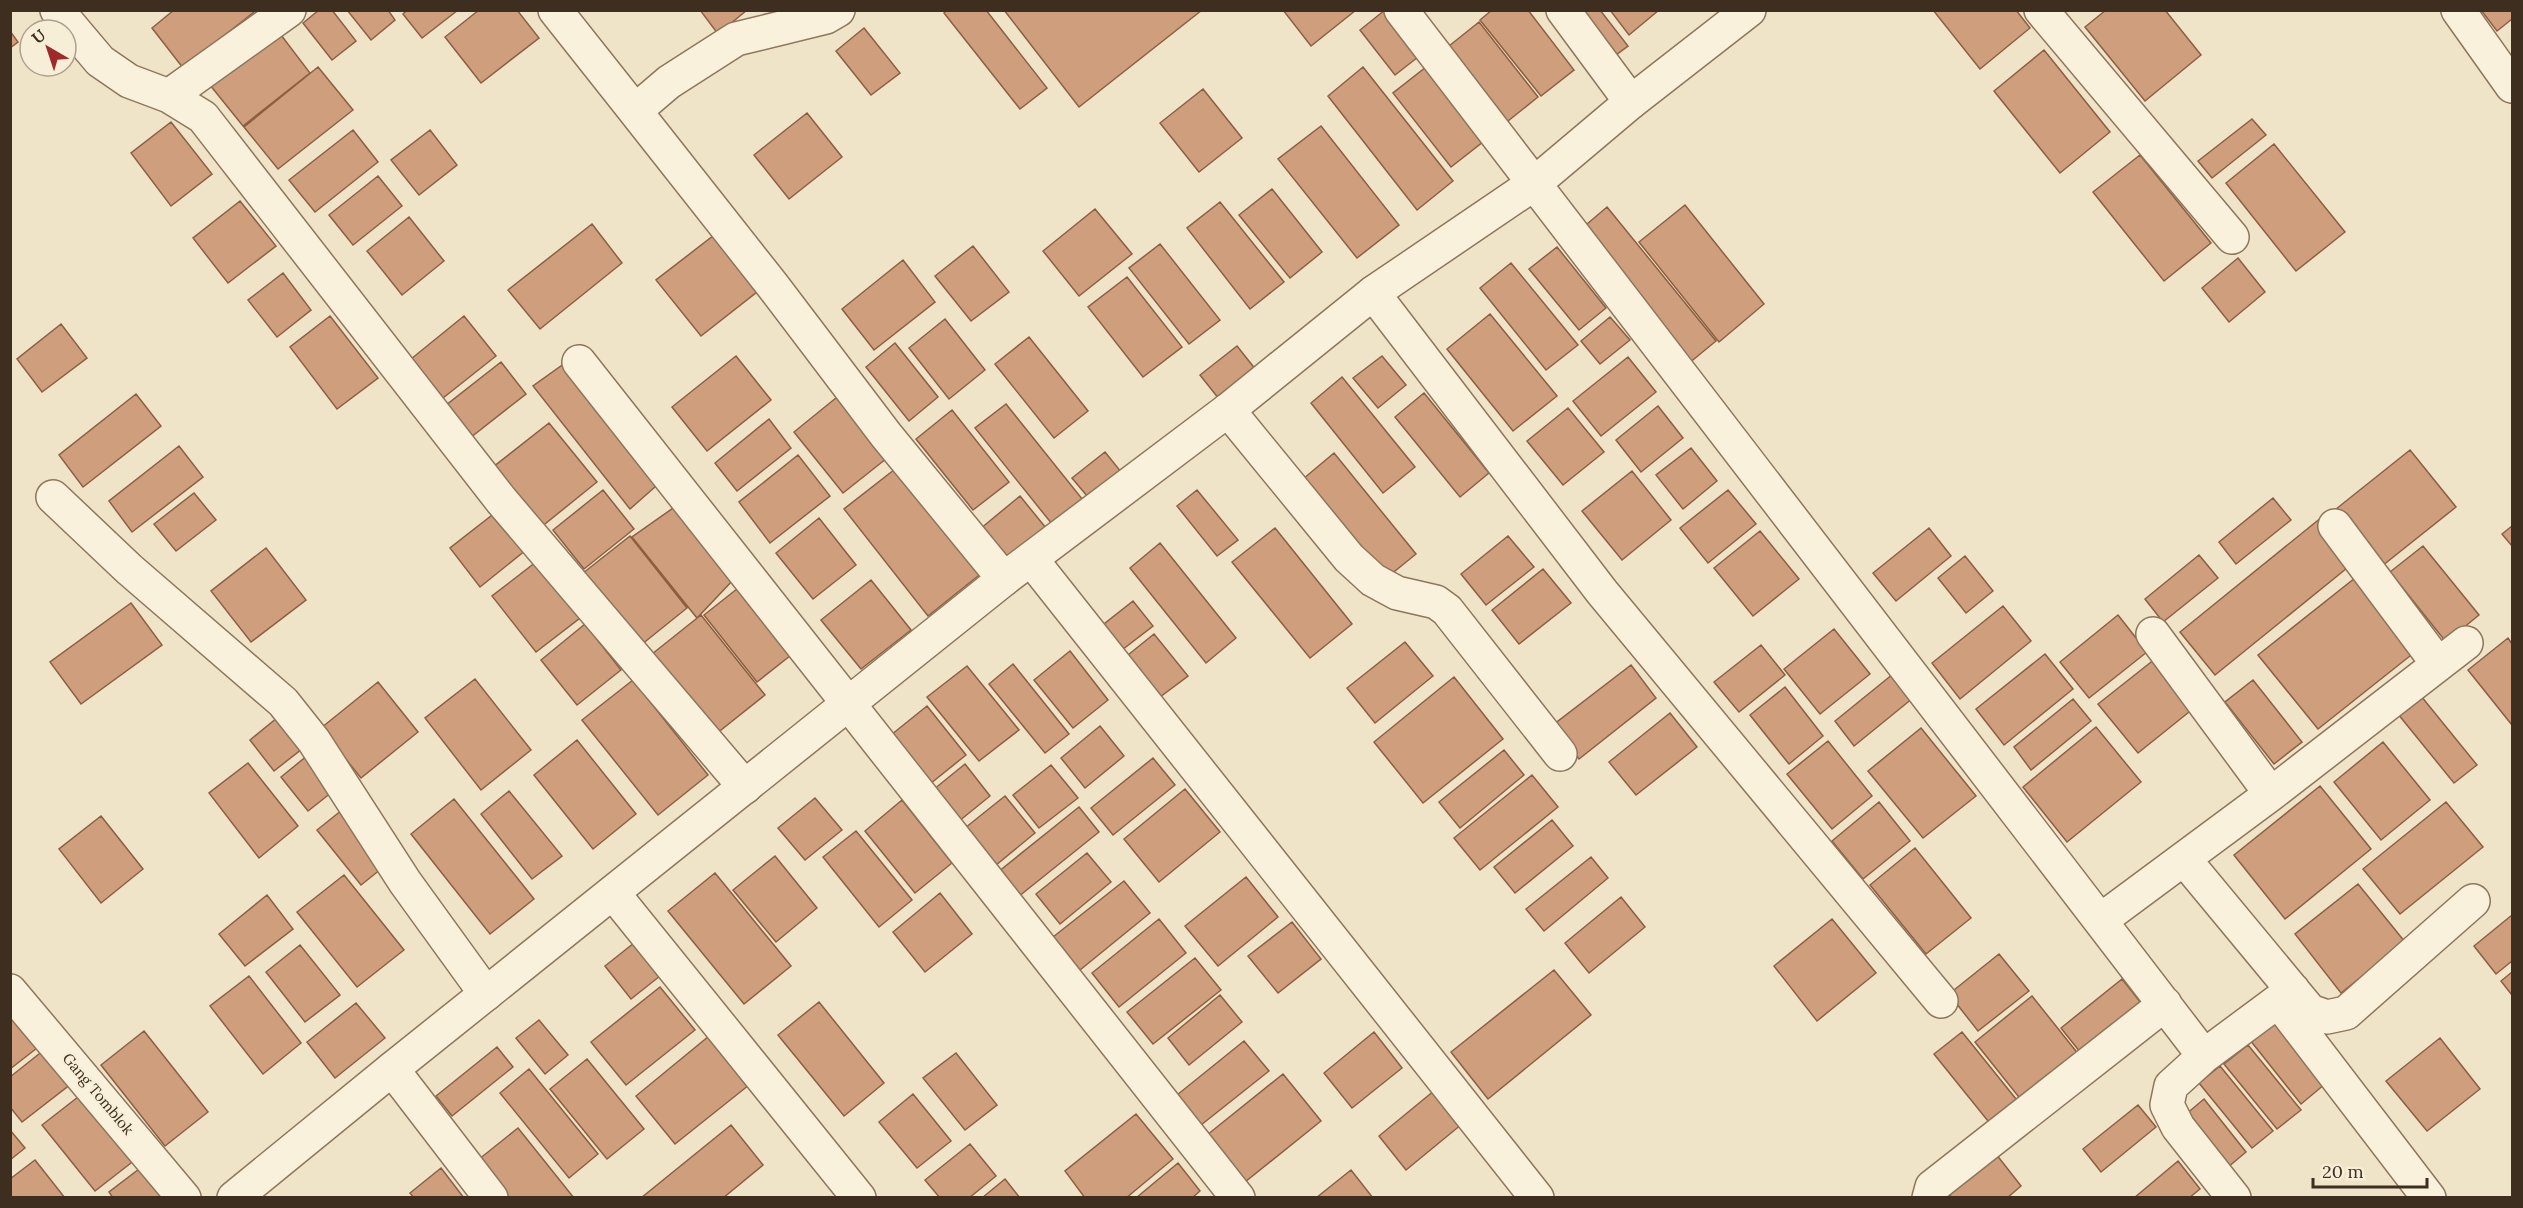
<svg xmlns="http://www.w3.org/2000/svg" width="2523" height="1208" viewBox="0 0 2523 1208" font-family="Lora,serif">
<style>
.building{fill:#cf9f7d;stroke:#8d5f41;stroke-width:1.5}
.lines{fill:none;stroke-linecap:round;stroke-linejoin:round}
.minor-casing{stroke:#8d765c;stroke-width:36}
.tertiary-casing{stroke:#8d765c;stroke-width:36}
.minor{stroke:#faf1dc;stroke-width:33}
.tertiary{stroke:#faf1dc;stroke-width:33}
.labels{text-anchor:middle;stroke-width:4.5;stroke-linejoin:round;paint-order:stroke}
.street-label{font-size:15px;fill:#3d2e20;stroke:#f7eed8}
</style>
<rect width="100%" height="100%" fill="#f0e4c8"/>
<path class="building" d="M174 10H253L254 12 183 68 152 28Z
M319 10H332L356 41 332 60 303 23Z
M347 10H388L395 20 371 40Z
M407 10H458L422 38 403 14Z
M479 10H517L539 38 481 83 445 37Z
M700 10H747L718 34Z
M947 10H986L1047 88 1020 109 944 13Z
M1004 10H1202L1079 107Z
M1283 10H1356L1311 46Z
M1385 10 1427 50 1395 75 1360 30Z
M1492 10H1528L1574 70 1541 96 1480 20Z
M1568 10H1600L1628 46 1608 61Z
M1610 10H1659L1629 35Z
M1933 10H2016L2030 28 1980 69Z
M2106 10H2165L2201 55 2145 101 2085 27Z
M2481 10H2512V19L2497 31Z
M1479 22 1538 97 1498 129 1439 54Z
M864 28 900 73 871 95 836 51Z
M10 31 18 42 10 48Z
M278 31 310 73 243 126 210 85Z
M2044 50 2110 132 2060 173 1994 91Z
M1435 60 1493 134 1451 167 1393 93Z
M318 67 353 110 278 169 244 127Z
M1363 67 1453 181 1417 210 1328 96Z
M1203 89 1242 138 1199 172 1160 123Z
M807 113 842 157 789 199 754 155Z
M2252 119 2266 135 2212 178 2198 161Z
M171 122 212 174 171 206 131 153Z
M1321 126 1399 225 1357 258 1278 159Z
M353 130 378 162 315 212 289 180Z
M430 130 457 165 419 195 391 160Z
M2274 144 2345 232 2296 271 2226 183Z
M2140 155 2211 243 2164 281 2093 192Z
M378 176 402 206 353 245 329 215Z
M1272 189 1322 252 1290 278 1239 215Z
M240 201 276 246 228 283 193 238Z
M1220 202 1284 282 1250 309 1187 228Z
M1685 205 1764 304 1719 342 1639 242Z
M1607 207 1716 341 1688 364 1580 230Z
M1095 209 1132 254 1079 296 1043 251Z
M409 217 444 261 402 295 367 251Z
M592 224 622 263 540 329 508 290Z
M718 232 762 288 701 336 656 280Z
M1160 244 1220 320 1189 344 1129 268Z
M973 246 1009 292 971 321 935 276Z
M1557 247 1606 308 1579 330 1529 269Z
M2238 258 2265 292 2229 322 2202 288Z
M903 260 935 302 874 350 842 309Z
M1511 263 1578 345 1546 370 1480 288Z
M283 273 311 310 277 337 248 300Z
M1127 277 1182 347 1143 377 1088 307Z
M1490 314 1557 396 1513 431 1447 349Z
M330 316 378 378 337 409 290 347Z
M464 316 496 356 443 398 411 359Z
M1610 317 1630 340 1600 364 1581 341Z
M945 319 985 370 949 399 909 348Z
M61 324 87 358 42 392 17 359Z
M1029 337 1088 411 1054 438 995 364Z
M895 343 938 397 909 421 866 367Z
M1237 346 1260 375 1223 404 1200 375Z
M736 356 771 400 707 451 672 407Z
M1382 356 1406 385 1378 408 1353 378Z
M1628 357 1656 392 1601 436 1573 401Z
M572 358 664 479 630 509 533 386Z
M501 362 526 394 470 438 445 406Z
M1342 377 1415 467 1383 493 1311 403Z
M847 389 896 451 843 493 794 432Z
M1424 393 1489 473 1460 497 1395 417Z
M136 394 161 426 83 487 59 455Z
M1006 404 1083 500 1052 524 975 428Z
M1658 406 1683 438 1641 472 1616 440Z
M1568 408 1604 452 1563 485 1527 441Z
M952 410 1009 482 973 510 916 439Z
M769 419 791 448 737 491 715 463Z
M549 423 597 482 535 532 488 471Z
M179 446 203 477 132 532 109 501Z
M1691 448 1717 481 1683 509 1656 475Z
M2410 450 2456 507 2382 566 2336 509Z
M1105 452 1126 478 1093 503 1072 478Z
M1334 453 1416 554 1384 580 1303 479Z
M798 455 830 496 770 543 739 502Z
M899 466 983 572 928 616 844 509Z
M1632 471 1671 520 1622 560 1582 511Z
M603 490 634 529 584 569 553 530Z
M1197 490 1238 540 1217 556 1177 506Z
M1728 490 1756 524 1708 563 1680 528Z
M194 493 216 520 176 551 154 524Z
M1020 496 1050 533 1009 565 980 529Z
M2273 498 2291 520 2236 564 2219 542Z
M676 506 735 578 697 618 632 537Z
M496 512 526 550 480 587 450 548Z
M2322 517 2357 560 2215 675 2180 632Z
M819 518 856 565 813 599 776 553Z
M2512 526V546L2502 534Z
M1275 528 1352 624 1310 658 1232 562Z
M1929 528 1951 556 1896 601 1873 573Z
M1760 531 1799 579 1753 616 1714 568Z
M630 536 687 608 636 649 578 577Z
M1508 536 1534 567 1486 605 1461 574Z
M1160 543 1236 638 1206 663 1130 568Z
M2423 546 2479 615 2446 642 2390 572Z
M266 548 306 600 251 642 211 591Z
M2199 555 2218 578 2163 622 2145 599Z
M1965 556 1993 591 1966 613 1938 578Z
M536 562 580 618 536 652 492 596Z
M1543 569 1571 603 1519 644 1492 610Z
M2355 578 2415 652 2318 729 2258 655Z
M871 580 911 630 861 669 821 620Z
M742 585 795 652 757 682 704 615Z
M1133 601 1153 626 1118 653 1099 628Z
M131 603 162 645 81 704 50 662Z
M2003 606 2031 641 1960 699 1932 663Z
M701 615 765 695 711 738 647 658Z
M2118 615 2147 652 2089 698 2060 662Z
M585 624 621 670 577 705 541 660Z
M1834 629 1870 674 1820 714 1784 669Z
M1154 634 1188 676 1156 700 1123 659Z
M2508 638 2512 644V725L2468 670Z
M1405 642 1433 676 1375 723 1347 688Z
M1761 645 1785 675 1739 712 1714 682Z
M1070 651 1108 700 1073 728 1034 680Z
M2045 654 2073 689 2004 745 1976 709Z
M2160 655 2199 704 2138 753 2098 704Z
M1013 664 1069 734 1045 753 989 684Z
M1631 665 1656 698 1579 759 1553 725Z
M967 666 1019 730 979 761 927 697Z
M1893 674 1913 698 1854 746 1835 721Z
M1454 677 1503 739 1423 803 1374 742Z
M475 679 531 750 481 790 425 718Z
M633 680 708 775 658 815 582 720Z
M2253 680 2302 742 2274 764 2225 702Z
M378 682 418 732 361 778 321 728Z
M1785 687 1823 736 1789 764 1750 715Z
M2421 696 2477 765 2454 783 2398 714Z
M2073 699 2091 721 2031 770 2014 747Z
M927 706 966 755 920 792 881 743Z
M283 713 307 745 274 771 250 740Z
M1670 713 1697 747 1636 795 1609 762Z
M1100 726 1124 756 1085 788 1061 758Z
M2096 727 2141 782 2067 842 2023 787Z
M1921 728 1976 796 1923 838 1868 771Z
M577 740 636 814 593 849 534 775Z
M1828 741 1872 796 1832 829 1787 774Z
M2383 742 2430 800 2381 840 2334 782Z
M1504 750 1524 775 1460 828 1439 802Z
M313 751 341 785 308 811 281 777Z
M1153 758 1175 785 1113 835 1091 808Z
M248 763 298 826 259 858 209 793Z
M965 764 990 796 953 826 928 794Z
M1051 765 1078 798 1039 828 1013 795Z
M1532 775 1558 807 1480 870 1454 838Z
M2320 786 2371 849 2285 919 2234 855Z
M1185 789 1220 832 1159 882 1124 839Z
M509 791 562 856 532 879 481 814Z
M1005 796 1035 833 990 870 960 832Z
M815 798 842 830 805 860 778 828Z
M454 799 534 899 490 934 411 834Z
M902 800 952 863 915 893 865 831Z
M1879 802 1910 841 1863 879 1832 841Z
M2446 802 2483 847 2400 914 2363 869Z
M1079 807 1099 832 1018 897 998 872Z
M342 810 386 865 361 885 317 830Z
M101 816 143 869 101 903 59 849Z
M1552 820 1573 846 1515 893 1494 867Z
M856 831 912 900 879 927 823 857Z
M1915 848 1971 918 1926 954 1870 885Z
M1087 853 1111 882 1060 924 1036 894Z
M775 856 817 908 776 942 733 890Z
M1591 857 1608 878 1544 931 1526 909Z
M715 873 791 966 744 1004 668 911Z
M344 875 404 950 357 987 297 912Z
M1246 877 1278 917 1218 966 1185 926Z
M1124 881 1150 913 1080 970 1053 937Z
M2358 884 2405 942 2341 993 2295 934Z
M940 893 972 934 925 972 893 932Z
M267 895 293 929 245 966 219 934Z
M1621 897 1645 927 1589 973 1565 943Z
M2512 915V961L2496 974 2474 946Z
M1159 919 1186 953 1119 1007 1092 973Z
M1832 919 1876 973 1817 1021 1774 966Z
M1292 922 1321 959 1278 993 1248 956Z
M634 943 660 976 631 999 605 966Z
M300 945 340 995 305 1022 266 972Z
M1999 954 2029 991 1978 1031 1949 994Z
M1195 958 1221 990 1153 1044 1127 1012Z
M1554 970 1591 1015 1488 1099 1451 1052Z
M2512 972V995L2501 981Z
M249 976 301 1043 263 1074 210 1006Z
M2122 979 2145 1008 2084 1057 2061 1028Z
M660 987 695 1030 626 1085 591 1042Z
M1220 995 1242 1022 1189 1065 1168 1038Z
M2032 996 2083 1060 2026 1106 1975 1042Z
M819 1002 884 1083 844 1116 778 1035Z
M356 1003 385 1038 335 1078 307 1042Z
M10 1007 41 1045 10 1069Z
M2280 1016 2331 1079 2301 1104 2250 1040Z
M539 1020 568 1055 545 1074 516 1038Z
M144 1031 208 1112 165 1146 101 1065Z
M1374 1032 1402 1068 1352 1108 1324 1073Z
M1962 1032 2020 1104 1992 1126 1934 1054Z
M709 1036 749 1085 675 1144 636 1096Z
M2440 1038 2480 1089 2427 1131 2386 1081Z
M1244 1041 1269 1071 1201 1125 1177 1095Z
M2248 1045 2301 1110 2277 1129 2224 1064Z
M49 1046 76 1080 22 1122 10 1107V1077Z
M497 1047 513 1067 452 1116 436 1096Z
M956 1053 997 1105 965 1130 923 1078Z
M587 1059 644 1129 607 1159 550 1089Z
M2220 1066 2273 1131 2252 1148 2199 1083Z
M529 1069 598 1154 569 1178 500 1093Z
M1283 1074 1321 1121 1245 1182 1207 1135Z
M87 1090 140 1156 95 1191 42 1125Z
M1435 1090 1462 1124 1406 1170 1379 1136Z
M913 1094 951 1141 917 1168 879 1122Z
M2204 1099 2246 1152 2227 1168 2185 1115Z
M2138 1105 2156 1127 2101 1172 2083 1149Z
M1136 1114 1173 1159 1126 1198H1085L1065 1171Z
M731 1125 763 1165 723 1198H641Z
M518 1128 574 1198H509L478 1160Z
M10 1130 25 1148 10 1160Z
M970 1144 996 1176 969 1198H940L925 1180Z
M1996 1154 2021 1186 2007 1198H1952L1948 1192Z
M35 1160 65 1198H10V1179Z
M2178 1161 2200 1189 2189 1198H2134Z
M147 1163 175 1198H113L109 1192Z
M1178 1163 1200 1191 1192 1198H1136Z
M441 1168 464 1198H414L410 1193Z
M1351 1170 1373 1198H1316Z
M1005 1179 1020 1198H982Z"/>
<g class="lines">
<g class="minor-casing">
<path id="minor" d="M57 10 100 61 129 81 169 96 203 117 501 500 745 787
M555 10 635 111 669 82 736 39 826 17 838 10
M1401 10 2204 1056
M1563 10 1631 102
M2041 10 2232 237
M2458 10 2512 86
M169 96 289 10
M635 111 773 286 886 435 1004 579
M1373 293 1602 592 1941 1001
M579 362 1238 1198
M1228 410 1349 558 1373 580 1397 593 1436 602 1447 610 1560 754
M53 497 129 569 283 702 314 741 405 882 486 994
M2335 526 2438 664
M1031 559 1537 1198
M2153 634 2271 794
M2184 859 2310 1011 2327 1017 2346 1013 2473 901
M613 893 859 1198
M2101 920 2271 794 2466 643
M10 991 184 1198
M2279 1002 2429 1198
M392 1069 491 1198
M1929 1198 1932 1187 2165 1004
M2234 1198 2178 1127 2167 1105 2171 1086 2204 1056 2293 990"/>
</g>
<g class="tertiary-casing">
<path id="tertiary" d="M234 1198 392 1069 1004 579 1228 410 1373 293 1535 183 1631 102 1749 10"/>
</g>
<use href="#minor" class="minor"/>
<use href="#tertiary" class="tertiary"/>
</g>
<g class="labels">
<g class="street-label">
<text transform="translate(98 1094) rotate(50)" y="5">Gang Tomblok</text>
</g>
</g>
<rect width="2523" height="1208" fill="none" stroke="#3d2e20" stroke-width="24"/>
<g transform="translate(48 48) rotate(321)"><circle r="28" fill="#f7eed8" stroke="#ada18e" stroke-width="1.5"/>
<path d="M0-4.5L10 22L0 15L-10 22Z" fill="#9e2a2b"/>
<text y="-9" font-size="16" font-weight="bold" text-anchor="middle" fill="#3d2e20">U</text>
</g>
<path d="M2313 1178v9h114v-9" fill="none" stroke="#3d2e20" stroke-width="3"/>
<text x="2322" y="1178" font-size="18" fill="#3d2e20" stroke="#f7eed8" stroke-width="4.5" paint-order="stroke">20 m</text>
</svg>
